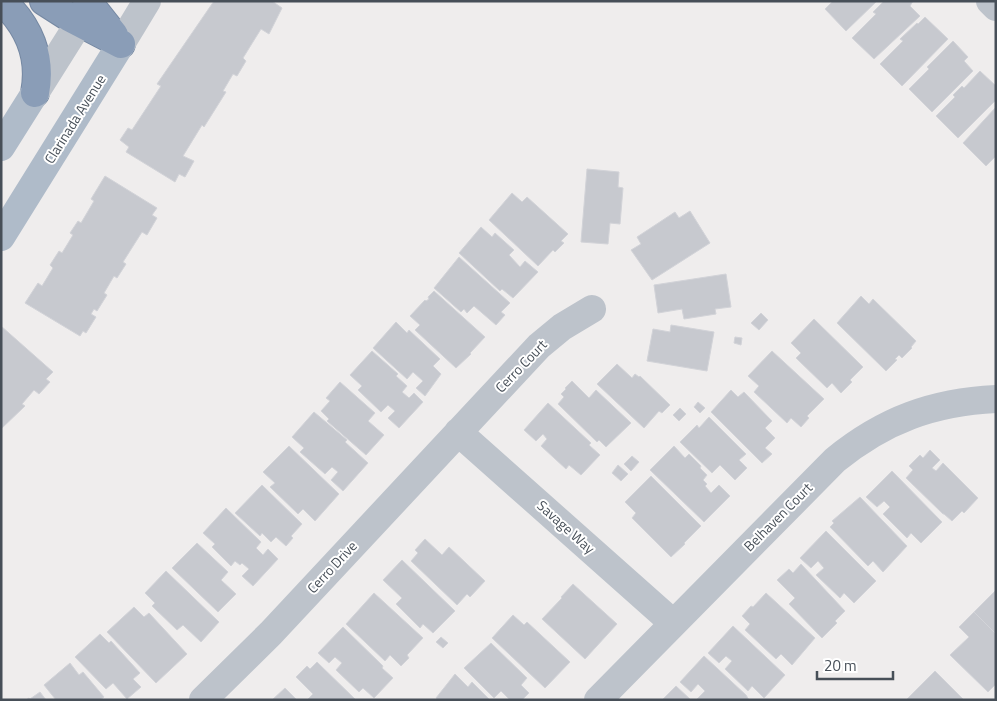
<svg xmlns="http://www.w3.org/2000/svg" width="997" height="701" viewBox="0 0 997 701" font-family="'Titillium Web',sans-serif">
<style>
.building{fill:#c7c9cf;stroke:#d2d3d8}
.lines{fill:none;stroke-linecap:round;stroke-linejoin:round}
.highway-casing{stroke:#7588a2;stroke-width:30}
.minor{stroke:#bdc3cb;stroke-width:28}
.major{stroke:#afbbc9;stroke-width:28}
.highway{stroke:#8a9db7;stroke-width:28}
.labels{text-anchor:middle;stroke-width:4;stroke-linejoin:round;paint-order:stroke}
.street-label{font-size:14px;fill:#474f58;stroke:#fff}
</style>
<rect width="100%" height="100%" fill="#efeded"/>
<path class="building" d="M214 1H272L282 8 269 34 261 29 243 58 246 61 237 76 233 74 223 91 226 92 204 127 202 125 183 156 194 161 185 177 179 174 175 182 126 152 129 147 120 140 128 128 132 130 161 86 157 84Z
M833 1H877L846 31 825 9Z
M884 1H913L910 6 920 16 874 59 852 38 876 14 873 12Z
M925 17 948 39 902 86 880 64 903 41 900 39 917 23 918 24Z
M953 41 968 57 964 61 973 71 932 112 909 89 929 69 927 67Z
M980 71 996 86V100L958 138 936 116 955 97 953 95 962 86 964 88Z
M996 107V156L986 166 963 143Z
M587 169 619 172 618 187 623 188 620 224 610 223 608 244 581 242Z
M105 176 157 208 152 215 157 218 147 235 142 232 123 262 126 264 117 278 114 276 104 293 107 295 97 311 94 309 91 314 96 317 86 333 83 331 80 336 25 303 38 283 42 286 53 268 50 265 59 251 62 253 73 235 70 233 78 221 81 223 94 201 91 199Z
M512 193 522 202 527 197 568 234 561 241 564 243 555 252 553 250 538 266 489 220Z
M690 211 710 243 652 280 631 250 641 244 637 237 675 212 679 218Z
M481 227 492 237 495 233 514 250 509 255 520 267 525 261 538 272 513 298 502 289 500 291 459 253Z
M459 257 510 303 501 312 505 315 496 325 474 306 467 313 464 309 461 312 434 288Z
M726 274 731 307 715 309 716 314 684 319 682 309 658 313 654 285Z
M434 291 485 337 470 353 471 354 456 368 415 330 420 325 410 316 425 300 426 301 429 299 428 297Z
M861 296 869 304 873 299 916 341 911 347 912 348 902 358 899 355 895 359 897 360 886 371 837 323Z
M761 313 768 320 759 330 751 323Z
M814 319 863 367 850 380 852 382 841 393 832 383 827 388 796 358 801 353 791 343Z
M396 322 407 333 409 330 440 359 433 366 441 374 425 396 416 388 423 381 413 372 407 379 373 348Z
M671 325 714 332 707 371 647 361 653 329 670 332Z
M1 326 53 372 46 379 50 382 39 394 34 390 22 404 25 406 1 429Z
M735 337 742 338 741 345 734 343Z
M372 351 398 374 396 376 407 386 402 392 409 398 414 393 423 402 399 428 388 418 395 411 388 405 381 412 358 390 362 386 350 375Z
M772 351 824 399 807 416 809 418 801 427 791 418 787 423 754 392 759 386 748 376Z
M617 364 632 378 635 374 639 377 640 376 670 405 662 413 659 411 644 428 597 384Z
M572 381 589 398 596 390 631 423 606 447 599 440 597 442 558 404 564 397 561 394 566 389 565 388Z
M340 382 375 413 368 421 384 435 366 455 327 421 329 419 321 411 330 401 326 398Z
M731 390 738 397 744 392 772 421 765 428 775 438 765 448 772 454 762 463 711 412Z
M698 402 705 408 700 413 694 407Z
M548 403 591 443 589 445 600 455 581 475 569 465 566 469 541 446 547 439 543 434 536 441 524 430Z
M680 408 686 414 679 421 673 415Z
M314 412 347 440 345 442 368 463 343 491 331 480 338 472 332 467 325 474 300 452 304 448 292 437Z
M709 417 746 454 739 460 747 468 735 480 720 465 712 473 680 442 697 425 699 428Z
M289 446 339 494 315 521 303 509 298 514 270 487 275 483 263 472Z
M674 446 685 458 689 454 701 466 700 468 707 475 703 480 707 484 705 486 711 493 719 485 730 496 704 522 650 470Z
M930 450 940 460 932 468 936 471 943 463 978 498 964 513 962 511 952 521 944 514H943L906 478 913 470 909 466 920 455 923 458Z
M632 456 639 462 631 471 624 464Z
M618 465 628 474 621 481 612 473Z
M892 471 942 522 921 543 911 533 907 538 883 514 890 507 884 501 877 507 866 497Z
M651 476 701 526 684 543 685 544 671 557 632 518 636 513 625 502Z
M262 485 302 524 291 536 293 538 286 546 276 537 271 542 262 533 260 536 235 513Z
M860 497 907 546 883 572 873 561 868 566 830 527 834 523 832 521Z
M226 508 261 542 256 548 263 555 268 549 278 559 253 586 242 576 249 569 242 563 240 565 235 561 231 566 212 547 215 544 203 533Z
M826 531 876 581 854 603 844 593 840 598 816 575 824 568 818 561 811 568 800 558Z
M425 539 442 555 449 547 485 581 470 597 467 594 457 605 411 561 418 553 415 550Z
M197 543 228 572 221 580 236 594 218 612 172 568Z
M402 560 455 611 433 633 423 624 420 628 396 604 402 598 383 580Z
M801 564 845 611 835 621 837 623 822 638 789 604 795 598 777 580 789 569 793 573Z
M166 571 219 622 201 642 183 625 177 630 152 606 155 603 145 593Z
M573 584 617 624 585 659 542 619 562 598 561 597Z
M996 590V634L974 612Z
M374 593 423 638 407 655 409 658 401 666 390 655 385 661 346 624Z
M766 593 815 638 792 665 781 654 776 659 745 630 750 624 742 616 751 606 753 607Z
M134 607 144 617 149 613 187 654 156 683 107 632Z
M974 612 996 634V684L988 692 950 655 969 637 959 627Z
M513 615 524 625 527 622 570 662 545 688 492 638Z
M733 626 785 675 764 698 752 686 748 691 725 669 732 661 726 656 719 663 708 653Z
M343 627 383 666 382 668 393 678 374 698 363 688 359 692 336 670 342 663 335 657 329 663 318 653Z
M100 634 109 643 111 641 140 673 133 679 141 687 127 699 113 683 106 689 75 657Z
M441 637 448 643 443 648 436 642Z
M491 643 527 678 521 685 529 693 522 700H510L501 691 494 698 464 668Z
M704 656 746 695 749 700 697 699 705 691 698 684 691 692 680 682Z
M317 662 356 700H307L313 694 296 677 307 666 310 669Z
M70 663 79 675 83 672 104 697 100 700H56L44 685Z
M935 671 964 700H906Z
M455 674 468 687 472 682 490 700H438L436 698Z
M676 686 691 700H662Z
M285 688 297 700H272Z
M40 692 46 700H26L29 698 30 699Z"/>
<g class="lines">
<g class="highway-casing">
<path id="highway" d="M2 1C29 26 42 57 35 93
M44 1 69 17 121 44
M87 1 114 35"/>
</g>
<path class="minor" d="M990 1 996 7
M121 44 147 1
M35 93 91 4
M458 432 673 623
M203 700 271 633 539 346 562 327 592 309
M598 700 835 460C884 420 933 402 996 399"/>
<path class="major" d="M1 147 35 93
M1 237 121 44"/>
<use href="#highway" class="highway"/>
</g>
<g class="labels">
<g class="street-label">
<text transform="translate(75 119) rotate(-58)" y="5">Clarinada Avenue</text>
<text transform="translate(521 366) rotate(-46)" y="5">Cerro Court</text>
<text transform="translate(778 517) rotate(-45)" y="5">Belhaven Court</text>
<text transform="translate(566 527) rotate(42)" y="5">Savage Way</text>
<text transform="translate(332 567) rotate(-47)" y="5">Cerro Drive</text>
</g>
</g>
<rect width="997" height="701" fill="none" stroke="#474f58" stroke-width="5"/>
<path d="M817 671v8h76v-8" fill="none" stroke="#474f58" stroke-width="2.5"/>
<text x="824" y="671" font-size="15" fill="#474f58" stroke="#ffffff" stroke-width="4" paint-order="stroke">20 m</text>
</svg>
